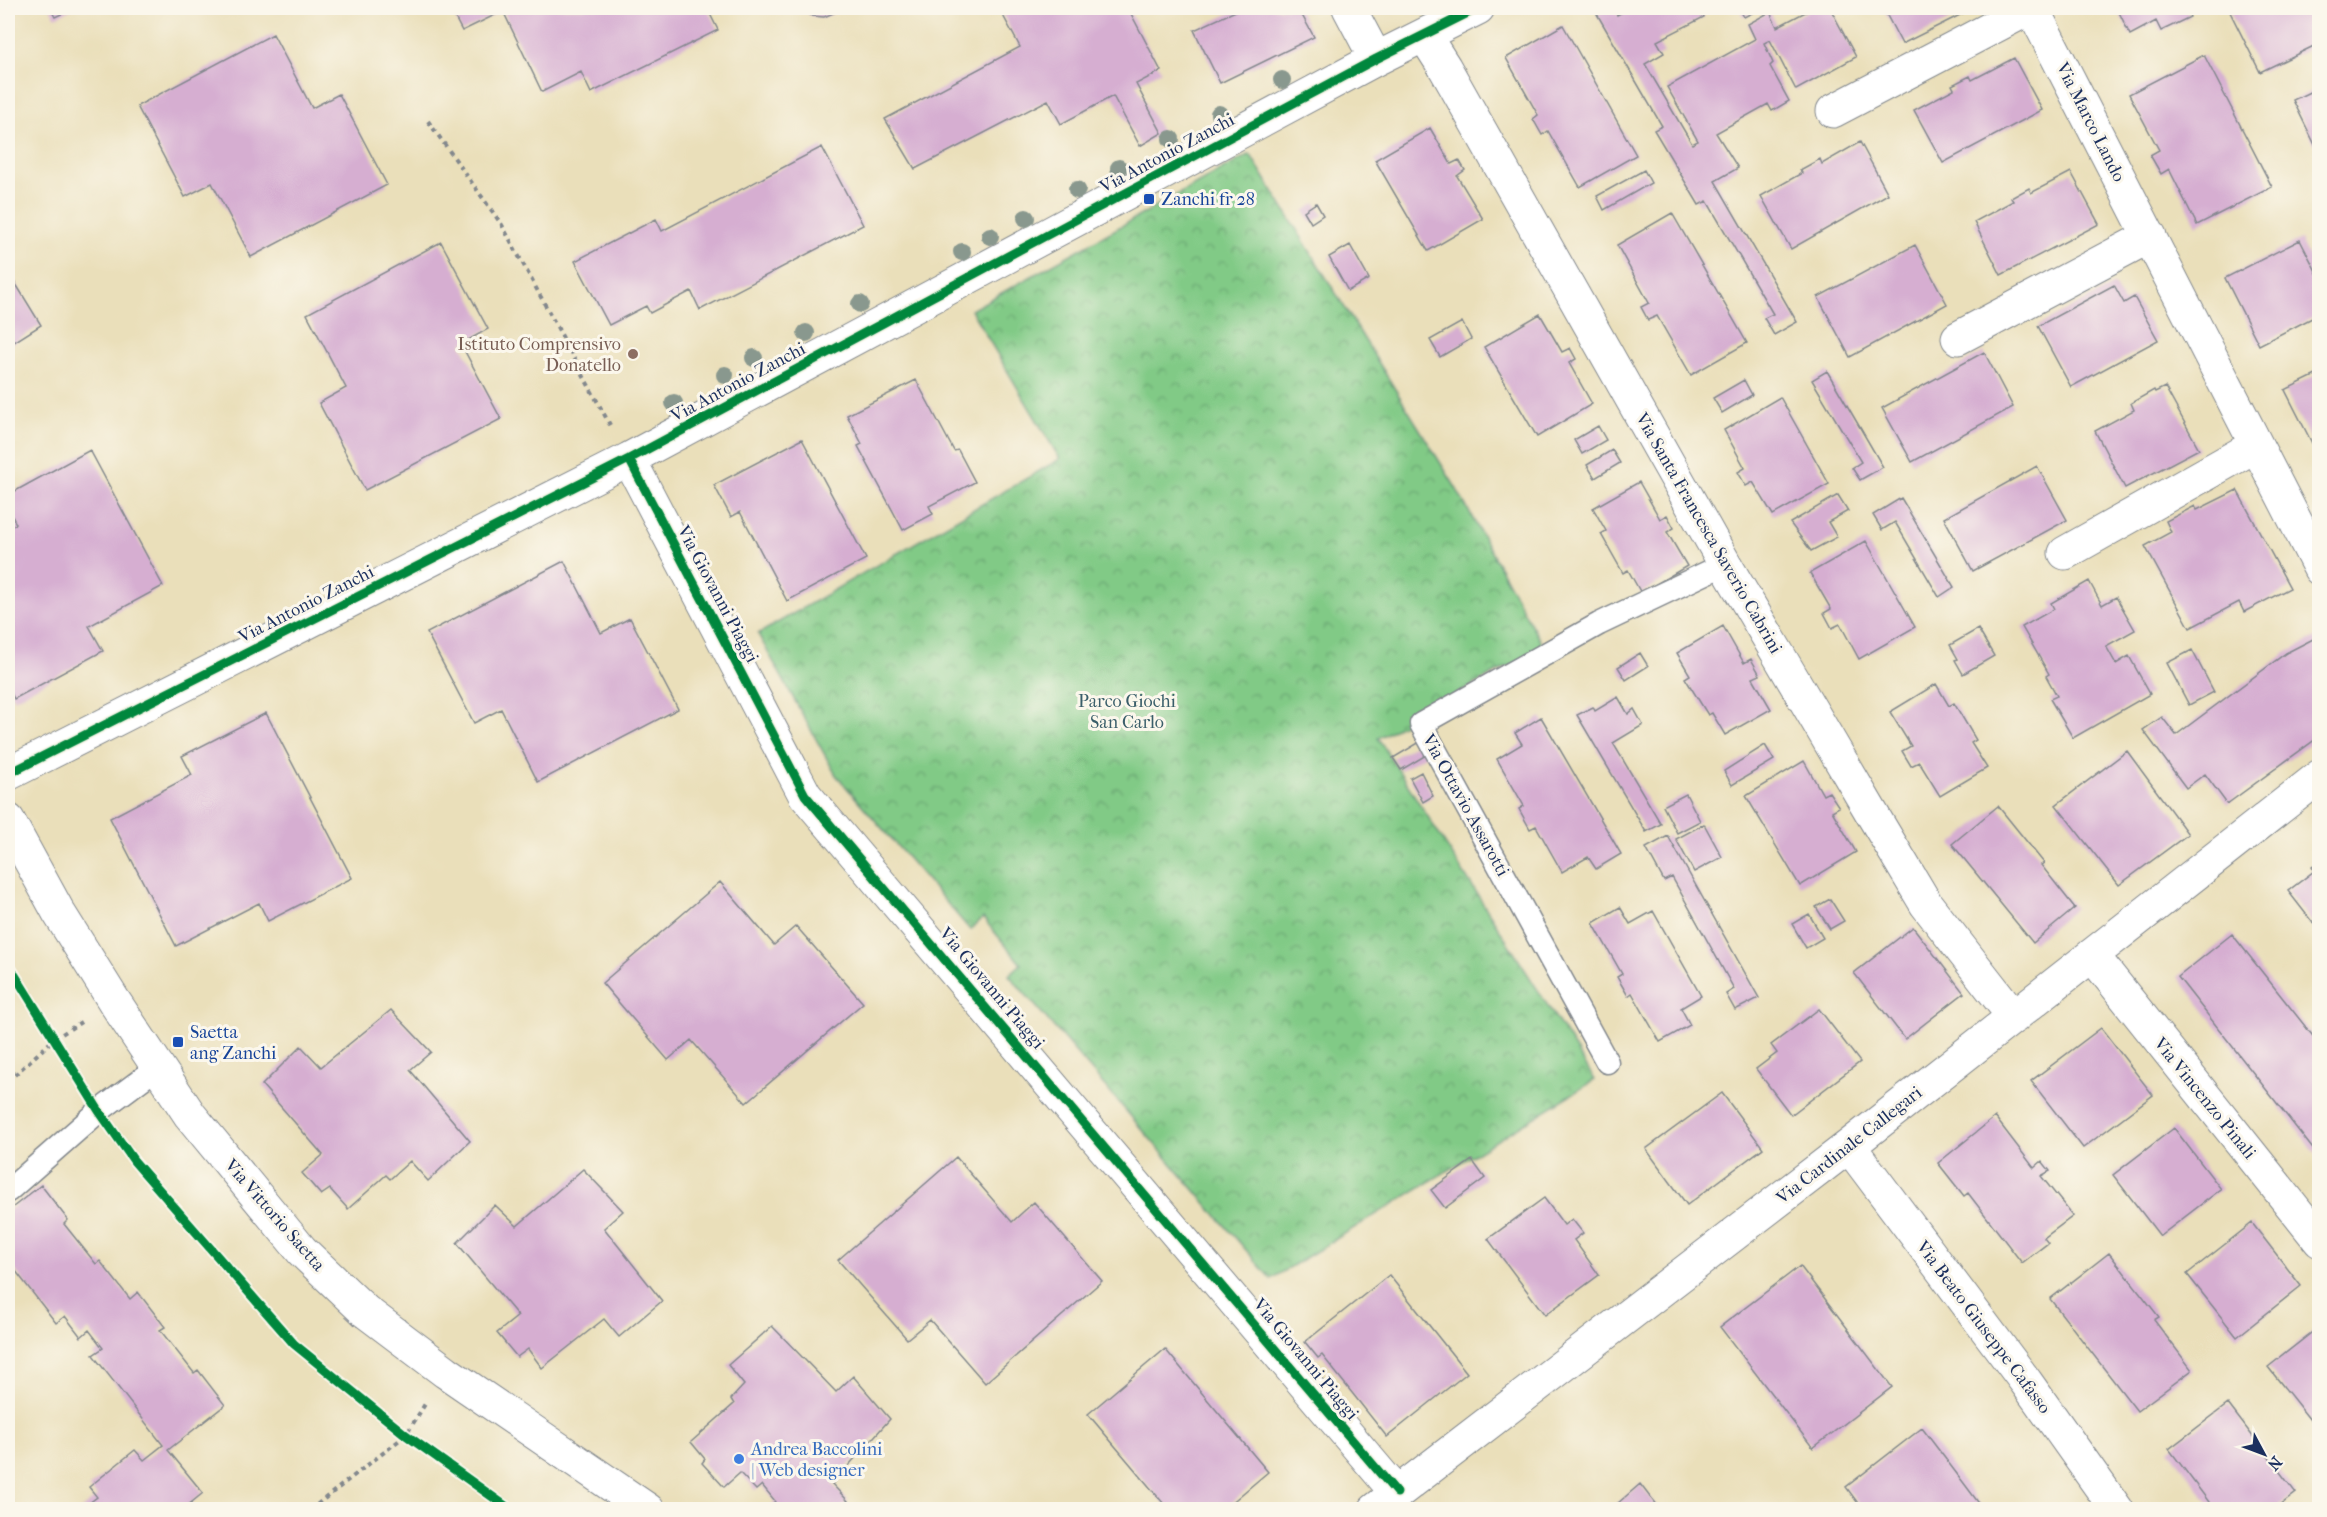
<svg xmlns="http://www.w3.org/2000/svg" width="2327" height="1517" viewBox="0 0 2327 1517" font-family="'IM FELL French Canon',serif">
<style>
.park{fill:url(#park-crowns);stroke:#4e7c72;stroke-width:1.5}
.building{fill:#d6aed1}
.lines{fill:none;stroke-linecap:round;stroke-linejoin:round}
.service-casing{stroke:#82878c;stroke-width:25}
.minor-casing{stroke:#82878c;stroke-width:35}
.path{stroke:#82878c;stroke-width:4;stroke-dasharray:4.5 4.5;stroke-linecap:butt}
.service{stroke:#fff;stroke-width:22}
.minor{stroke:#fff;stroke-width:33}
.cycleway-casing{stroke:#fbf7ec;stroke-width:13}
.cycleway{stroke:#00873e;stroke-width:9}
.tree{fill:#89988e}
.transit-dot{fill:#1a4fb4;stroke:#fbf7ec;stroke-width:2}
.education-dot{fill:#8d6e63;stroke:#fbf7ec;stroke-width:2}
.shop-dot{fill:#3f7fe0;stroke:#fbf7ec;stroke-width:2}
.labels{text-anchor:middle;stroke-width:6;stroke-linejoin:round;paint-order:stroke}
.street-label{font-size:18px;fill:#1b2f5e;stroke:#fbf7ec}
.transit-label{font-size:18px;fill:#164399;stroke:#fbf7ec;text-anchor:start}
.education-label{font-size:18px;fill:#785e54;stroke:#fbf7ec;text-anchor:end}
.park-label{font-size:18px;fill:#3a5e6a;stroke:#fbf7ec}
.shop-label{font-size:18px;fill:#366cbe;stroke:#fbf7ec;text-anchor:start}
</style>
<defs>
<pattern id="park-crowns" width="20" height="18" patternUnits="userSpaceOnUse" patternTransform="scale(1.5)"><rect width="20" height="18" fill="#81ca86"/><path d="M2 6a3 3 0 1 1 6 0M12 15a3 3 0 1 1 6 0" fill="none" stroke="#69a471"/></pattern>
</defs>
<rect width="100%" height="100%" fill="#fbf7ec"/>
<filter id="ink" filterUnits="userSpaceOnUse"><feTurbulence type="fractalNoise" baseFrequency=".0167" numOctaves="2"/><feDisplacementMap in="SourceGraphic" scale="12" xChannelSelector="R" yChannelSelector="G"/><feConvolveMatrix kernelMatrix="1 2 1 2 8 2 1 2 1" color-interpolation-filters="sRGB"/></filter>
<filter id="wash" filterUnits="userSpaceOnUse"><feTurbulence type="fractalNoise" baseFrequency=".008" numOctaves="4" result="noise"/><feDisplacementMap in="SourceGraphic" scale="24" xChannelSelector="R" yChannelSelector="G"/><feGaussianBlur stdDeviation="1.35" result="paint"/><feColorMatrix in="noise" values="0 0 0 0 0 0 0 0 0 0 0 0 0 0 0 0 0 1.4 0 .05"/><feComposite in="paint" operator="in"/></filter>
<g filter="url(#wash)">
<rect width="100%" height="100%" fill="#eadfba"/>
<path class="park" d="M1250 154 1456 488 1545 650 1495 673 1378 738 1595 1080 1271 1279 1009 975 1021 964 983 918 970 930 836 775 758 634 1060 459 971 310Z"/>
<g id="blocks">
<path class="building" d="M50 8H74L55 17Z
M450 8H707L718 30 591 93 581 72 542 92 503 11 462 31Z
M799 8H839L836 12 824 17 812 16Z
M999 8H1128L1161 71 1136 84 1162 133 1140 146 1113 96 1061 124 1048 100 915 169 885 119 1020 47Z
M1242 8H1298L1314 37 1220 83 1194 30Z
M1609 8H1613L1617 15 1630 8H1709L1710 10 1703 14 1704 17 1657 41 1664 53 1645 64 1692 144 1698 141 1667 87 1755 39 1748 24 1770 12 1777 27 1813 8H1830L1856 57 1796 90 1770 40 1764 43 1773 63 1770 66 1789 101 1772 111 1768 104 1716 133 1738 168 1715 181 1797 322 1774 335 1764 318 1773 314 1707 201 1699 205 1654 130 1662 126 1597 14Z
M1739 8H1762L1744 17Z
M1883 8H1974L1902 44Z
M2117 8H2185L2190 17 2161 31 2156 21 2130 35Z
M2228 8H2320V43L2260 72Z
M1563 25 1636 155 1580 187 1548 131 1542 135 1533 119 1538 115 1506 58Z
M273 34 312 108 339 94 387 185 251 257 212 183 185 197 137 106Z
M2204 55 2272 187 2197 225 2169 169 2161 174 2150 155 2159 150 2129 94Z
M2014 58 2042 110 1943 163 1914 110 1954 89 1952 85 1970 76 1972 80Z
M2320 87V155L2293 100Z
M1430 128 1451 164 1459 160 1465 170 1457 176 1483 219 1428 251 1375 160Z
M1860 142 1888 194 1791 249 1761 196 1802 173 1800 170 1820 159 1822 164Z
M822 147 863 225 700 310 691 291 650 313 646 306 609 325 575 261 656 219 662 231Z
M1644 170 1651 183 1604 210 1597 196Z
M2071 172 2099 224 2001 275 1974 222 2013 201 2011 198 2029 188 2031 193Z
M1316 203 1323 215 1311 223 1304 211Z
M1672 213 1747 343 1691 375 1657 316 1648 320 1641 307 1649 303 1617 245Z
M2300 240 2320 279V314L2259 345 2225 278Z
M441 242 488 329 461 344 501 419 365 490 319 403 346 388 307 314Z
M1350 245 1369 279 1348 291 1329 257Z
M1915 245 1947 304 1850 357 1818 297Z
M11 276 41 325 8 346V278Z
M2114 285 2124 303 2134 297 2158 340 2071 387 2038 326Z
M1540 314 1562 352 1570 348 1576 359 1569 363 1592 404 1537 437 1484 347Z
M1462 322 1471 339 1440 357 1430 340Z
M1984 352 2013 407 1912 462 1882 408Z
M1827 371 1883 467 1860 480 1852 468 1861 462 1812 380Z
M2320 373V446L2315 449 2285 390Z
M916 380 954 451 958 450 975 482 929 506 933 514 903 530 858 446 862 444 847 415Z
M1744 380 1752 395 1722 413 1713 398Z
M2165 387 2199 449 2125 488 2095 431 2134 410 2131 403 2154 390 2155 392Z
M1780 397 1829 484 1773 515 1753 482 1746 486 1738 472 1745 468 1724 430Z
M1598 426 1606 440 1582 454 1574 440Z
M802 439 866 559 787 601 740 512 731 517 714 485Z
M90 450 163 586 89 626 103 651 14 699 8 687V528L16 524 8 508V495Z
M1612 450 1620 463 1595 478 1587 465Z
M2037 466 2067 520 1973 571 1944 518Z
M1639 482 1660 519 1667 515 1674 528 1667 532 1687 566 1641 593 1628 570 1623 573 1601 534 1606 531 1593 508Z
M2237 490 2290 588 2244 612 2239 602 2190 628 2145 546 2171 532 2166 521 2195 506 2197 510Z
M1838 495 1848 511 1828 522 1837 537 1811 551 1790 523Z
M1901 498 1954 587 1939 597 1895 522 1882 530 1873 515Z
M1866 541 1915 627 1859 659 1840 624 1832 628 1824 613 1831 609 1810 573Z
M564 561 601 633 630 618 678 709 538 782 501 709 474 723 427 633Z
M2089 581 2102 605 2116 597 2135 630 2106 646 2116 664 2129 656 2150 694 2073 738 2050 699 2057 696 2046 676 2049 674 2022 627 2054 609 2051 603Z
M1723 626 1744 663 1751 659 1760 675 1753 678 1771 709 1725 735 1712 713 1708 715 1685 678 1690 675 1677 653Z
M1978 629 1994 656 1963 674 1955 660 1958 659 1950 645Z
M2315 638 2320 647V736L2227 804 2205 774 2186 788 2143 730 2162 717 2176 735 2286 653Z
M2192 650 2214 692 2189 705 2167 663Z
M1640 653 1648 666 1626 680 1618 667Z
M1936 684 1949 706 1954 703 1976 740 1971 743 1987 768 1940 796 1919 762 1911 766 1902 751 1911 746 1890 712Z
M1618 697 1628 714 1634 709 1643 725 1613 743 1661 824 1646 832 1577 715 1593 707 1595 711Z
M266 713 352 878 268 921 259 903 176 946 110 818 192 775 182 756Z
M1541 717 1621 854 1596 869 1588 857 1562 872 1536 826 1530 829 1519 809 1524 806 1497 759 1522 744 1515 733Z
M1425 739 1433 751 1401 770 1393 758Z
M1765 745 1774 760 1732 785 1724 771Z
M2127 751 2188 834 2119 885 2056 805Z
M1804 761 1823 795 1829 792 1839 807 1832 811 1856 852 1800 886 1746 796Z
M1421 772 1433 796 1423 802 1410 778Z
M1686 794 1700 821 1677 833 1663 806Z
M1998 806 2044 863 2041 865 2075 908 2033 943 1952 844Z
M1704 824 1722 857 1694 872 1676 839Z
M1668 836 1759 998 1735 1010 1726 994 1734 989 1672 877 1664 881 1646 848Z
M2320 862V932L2288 891 2314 871 2312 867Z
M720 882 774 945 796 926 863 1003 746 1103 691 1040 668 1060 602 983Z
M1830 899 1844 921 1830 929 1816 907Z
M1620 907 1630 924 1653 911 1701 996 1681 1008 1690 1025 1660 1042 1632 993 1628 996 1617 977 1622 974 1593 923Z
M1809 914 1823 938 1806 948 1792 924Z
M1913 927 1964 993 1905 1039 1854 973Z
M2232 934 2320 1045V1151L2316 1153 2178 977Z
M1819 1009 1860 1062 1791 1115 1756 1069 1777 1053 1771 1045Z
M391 1010 431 1052 410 1070 470 1141 428 1181 410 1161 390 1179 386 1175 348 1209 330 1189 321 1195 302 1173 323 1155 262 1085 301 1046 321 1067Z
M2101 1028 2153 1095 2083 1148 2031 1081Z
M1722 1093 1763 1148 1687 1205 1646 1149Z
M1995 1117 2034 1168 2042 1161 2050 1171 2041 1176 2073 1216 2044 1238 2048 1243 2022 1263 1968 1193 1964 1196 1938 1163Z
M2174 1128 2221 1189 2160 1236 2113 1175Z
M956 1157 1012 1222 1034 1202 1102 1281 985 1383 930 1320 907 1339 838 1260Z
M1472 1160 1485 1178 1445 1208 1431 1190Z
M583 1169 623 1211 604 1228 662 1301 619 1337 604 1319 542 1368 528 1349 517 1357 497 1333 518 1316 457 1243 495 1205 517 1226Z
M41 1185 68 1220 64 1224 96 1264 100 1261 130 1299 138 1292 165 1327 160 1330 194 1373 198 1370 225 1405 168 1450 203 1493 182 1510H80L97 1497 89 1487 135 1450 144 1460 163 1445 93 1355 103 1348 89 1330 81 1337 65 1316 56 1323 8 1261V1211Z
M1544 1198 1564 1225 1572 1219 1583 1233 1574 1240 1599 1275 1545 1315 1488 1239Z
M2252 1223 2301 1286 2237 1337 2187 1274Z
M2109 1253 2159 1317 2154 1320 2192 1370 2137 1411 2050 1299Z
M1800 1266 1892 1387 1813 1448 1720 1327Z
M1389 1275 1467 1373 1387 1437 1322 1355 1318 1358 1305 1342Z
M772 1326 836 1392 853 1376 890 1419 832 1484 848 1501 838 1510H774L771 1506 775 1501 762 1485 756 1490 740 1473 724 1487 702 1463 705 1459 691 1442 734 1404 731 1399 744 1385 728 1365Z
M2320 1326V1428L2318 1430 2268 1367Z
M1165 1349 1268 1472 1223 1510H1169L1088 1414Z
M2228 1404 2296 1493 2274 1510H2215L2169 1449Z
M1922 1428 1960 1478 1984 1510H1863L1846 1487Z
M1640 1484 1660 1510H1610Z"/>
</g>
</g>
<g filter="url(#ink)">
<use href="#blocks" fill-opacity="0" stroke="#82878c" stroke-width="1.5"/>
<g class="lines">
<g class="service-casing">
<path id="service" d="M1607 1062 1421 724 1599 624 1725 564
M8 1191 99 1111 158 1067"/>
</g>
<g class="minor-casing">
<path id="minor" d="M1349 8 1376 59
M2032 8 2320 569
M1424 35 1445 68 1725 564 1874 817 1926 904 2014 1017
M1833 111 2030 8
M1958 338 2150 236
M629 459 805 795 1397 1493
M2065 553 2255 446
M8 774 629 459 1376 59 1478 8
M8 820 59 913 114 1001 190 1115 302 1251 365 1311 446 1372 648 1510
M2092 955 2320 1241
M1849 1146 2026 1382 2117 1510
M1375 1510 1849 1146 2320 776"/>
</g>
<path class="path" d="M428 121 502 225 610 425
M8 1081 54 1039 81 1022
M310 1510 406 1435 425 1404"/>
<use href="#service" class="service"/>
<use href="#minor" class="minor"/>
<g class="cycleway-casing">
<path id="cycleway" d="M629 459 805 795 1397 1493
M8 774 629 459 1376 59 1478 8
M8 964 99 1111 134 1161 294 1344 406 1435 511 1510"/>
</g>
<use href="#cycleway" class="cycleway"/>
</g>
<g class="tree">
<circle cx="1282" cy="80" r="9"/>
<circle cx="1219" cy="114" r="9"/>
<circle cx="1171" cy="139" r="9"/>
<circle cx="1119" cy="168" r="9"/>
<circle cx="1077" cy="190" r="9"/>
<circle cx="1026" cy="218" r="9"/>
<circle cx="990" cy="236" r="9"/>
<circle cx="962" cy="252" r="9"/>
<circle cx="860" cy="304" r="9"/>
<circle cx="806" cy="333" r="9"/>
<circle cx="754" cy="358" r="9"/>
<circle cx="725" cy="375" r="9"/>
<circle cx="674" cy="403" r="9"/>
</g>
</g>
<g class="transit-dot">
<rect x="1143" y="193" width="12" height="12" rx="3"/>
<rect x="172" y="1036" width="12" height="12" rx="3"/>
</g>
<circle class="education-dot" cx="633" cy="354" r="6"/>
<circle class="shop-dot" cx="739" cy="1459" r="6"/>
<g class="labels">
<g class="street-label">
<text transform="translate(2091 122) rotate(63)" y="6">Via Marco Lando</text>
<text transform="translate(1167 153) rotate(-28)" y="6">Via Antonio Zanchi</text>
<text transform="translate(738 382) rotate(-28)" y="6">Via Antonio Zanchi</text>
<text transform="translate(1709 533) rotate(60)" y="6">Via Santa Francesca Saverio Cabrini</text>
<text transform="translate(718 594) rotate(62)" y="6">Via Giovanni Piaggi</text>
<text transform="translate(306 604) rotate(-27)" y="6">Via Antonio Zanchi</text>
<text transform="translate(1466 805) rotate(61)" y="6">Via Ottavio Assarotti</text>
<text transform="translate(992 988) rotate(50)" y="6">Via Giovanni Piaggi</text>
<text transform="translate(2205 1098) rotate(51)" y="6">Via Vincenzo Pinali</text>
<text transform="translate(1849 1145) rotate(-38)" y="6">Via Cardinale Callegari</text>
<text transform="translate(275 1215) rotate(49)" y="6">Via Vittorio Saetta</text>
<text transform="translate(1984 1327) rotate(53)" y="6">Via Beato Giuseppe Cafasso</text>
<text transform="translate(1306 1359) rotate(50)" y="6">Via Giovanni Piaggi</text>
</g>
<g class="transit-label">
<text x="1161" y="205">Zanchi fr 28</text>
<text x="190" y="1038">Saetta<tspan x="190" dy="21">ang Zanchi</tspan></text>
</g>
<g class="education-label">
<text x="621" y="350">Istituto Comprensivo<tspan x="621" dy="21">Donatello</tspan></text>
</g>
<g class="park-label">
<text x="1127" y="707">Parco Giochi<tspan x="1127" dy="21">San Carlo</tspan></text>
</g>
<g class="shop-label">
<text x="751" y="1455">Andrea Baccolini<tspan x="751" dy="21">| Web designer</tspan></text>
</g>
</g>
<rect width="2327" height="1517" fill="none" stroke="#fbf7ec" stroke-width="30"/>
<g transform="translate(2264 1454) rotate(131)" stroke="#fbf7ec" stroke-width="4.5" paint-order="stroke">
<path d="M0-4.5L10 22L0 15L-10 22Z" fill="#1b2f5e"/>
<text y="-9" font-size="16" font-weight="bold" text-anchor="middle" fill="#1b2f5e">N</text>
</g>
</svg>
